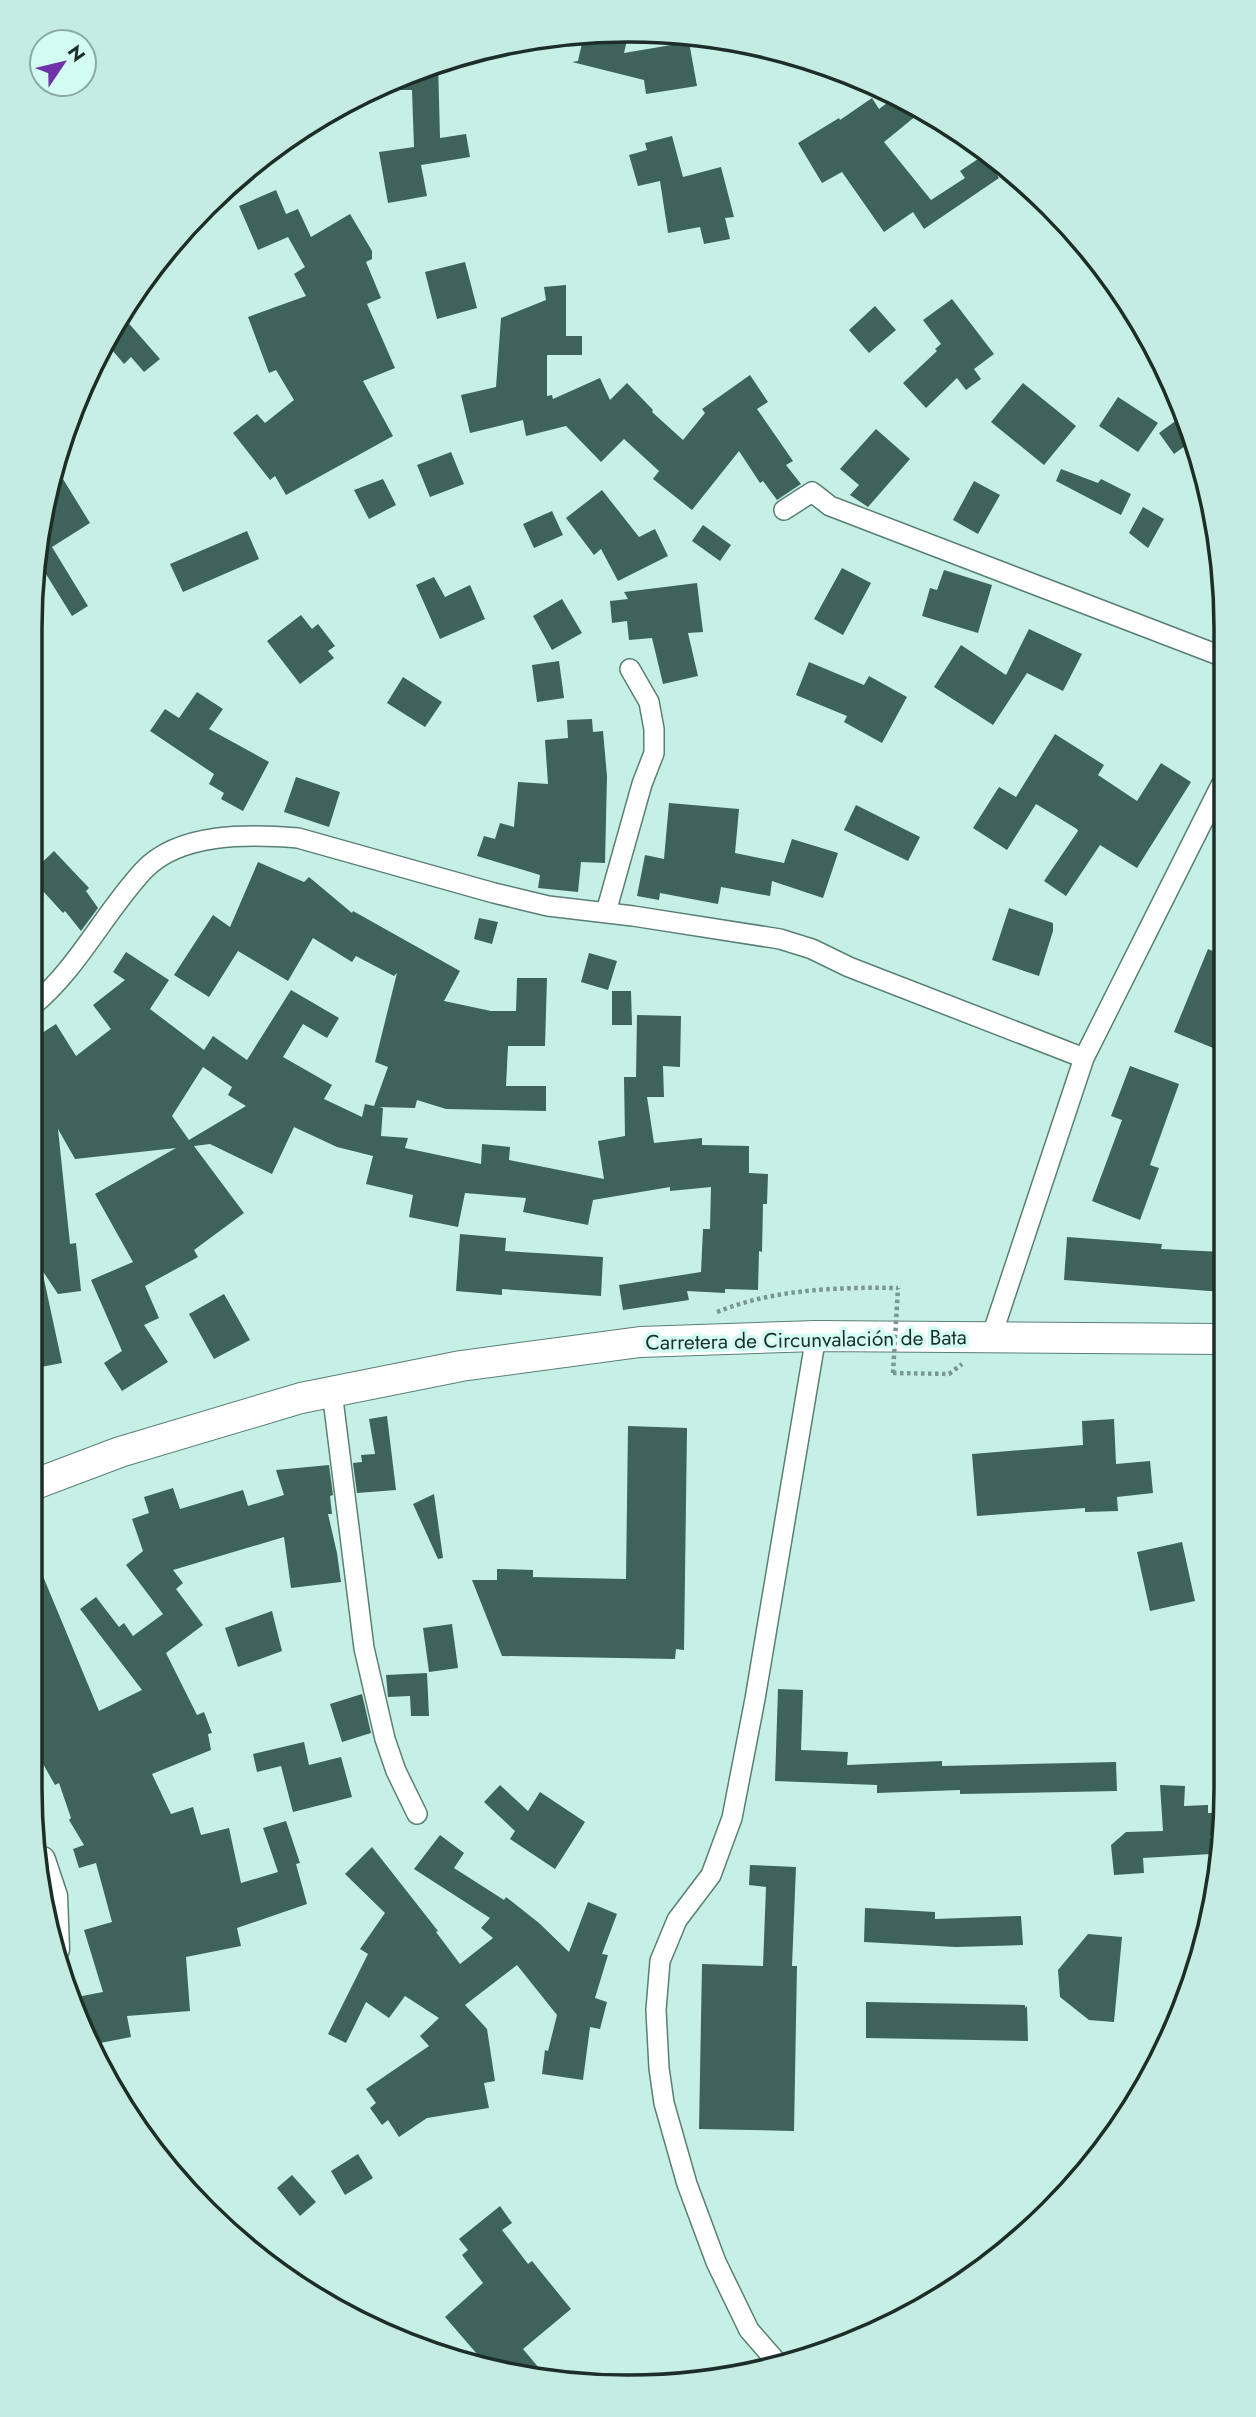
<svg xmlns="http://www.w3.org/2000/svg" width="1256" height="2417" viewBox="0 0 1256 2417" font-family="Jost,sans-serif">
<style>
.building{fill:#3d635b;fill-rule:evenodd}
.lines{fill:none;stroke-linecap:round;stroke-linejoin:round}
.street-casing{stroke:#597f77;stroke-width:22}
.secondary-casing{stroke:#597f77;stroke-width:29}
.primary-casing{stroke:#597f77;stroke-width:32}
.path{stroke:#799791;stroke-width:4.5;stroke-dasharray:3.5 3.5;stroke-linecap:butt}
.street{stroke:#fff;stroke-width:19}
.secondary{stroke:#fff;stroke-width:26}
.primary{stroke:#fff;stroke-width:30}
.path-bridge{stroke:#799791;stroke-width:4.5;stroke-dasharray:3.5 3.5;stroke-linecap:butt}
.labels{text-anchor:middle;stroke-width:7;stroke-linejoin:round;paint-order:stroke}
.street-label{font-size:21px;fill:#1d2d2a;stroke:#d3fdf3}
.rim{fill:none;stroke:#1d2d2a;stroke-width:3.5}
</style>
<rect width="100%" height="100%" fill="#c6f0e6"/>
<path class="building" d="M629 32 624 53 689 42 697 86 646 94 644 80 572 62 578 61 584 34Z
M438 61 440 138 466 134 470 157 421 165 427 196 388 203 379 152 414 147 412 90H372Z
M898 95 922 111 884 142 931 200 965 178 960 171 984 155 999 178 924 229 913 212 884 232 842 172 822 183 798 143 839 118 840 120 872 98 879 109Z
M672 136 683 177 721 167 734 217 725 218 730 239 704 244 700 227 668 233 660 181 638 186 629 155 647 150 645 143Z
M276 190 286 214 298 209 311 237 350 214 372 251V259L366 262 381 298 367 304 395 368 363 381 393 436 286 495 275 476 270 480 233 433 257 414 265 423 294 400 276 370 269 373 248 317 306 296 294 274 305 267 288 237 258 250 239 206Z
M465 262 477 308 437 319 425 272Z
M566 285V336H582V355H547V396L552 395 553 399 600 378 610 400 627 383 653 410 652 412 683 440 705 413 702 409 750 375 768 402 757 409 793 461 786 465 801 484 777 500 763 481 760 483 739 451 692 510 653 479 659 471 624 439 601 462 566 426 526 436 523 420 470 433 461 395 496 387 501 318 546 300 544 287Z
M952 299 994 354 974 369 981 379 966 390 957 378 926 408 903 383 937 351 935 349 941 344 923 320Z
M875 306 896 330 869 353 849 330Z
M125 319 160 359 144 372 131 357 124 364 107 344 113 338 110 334 112 330Z
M1023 383 1076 426 1044 465 991 422Z
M1118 397 1158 423 1138 452 1099 426Z
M1185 414 1192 441 1174 454 1159 433Z
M876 429 910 459 868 507 850 495 859 485 840 469Z
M451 452 464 484 430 497 417 465Z
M1061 469 1098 483 1101 479 1131 494 1121 515 1056 481Z
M63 479 90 523 52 547 88 606 72 616 36 558 48 489Z
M383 479 396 505 369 519 354 490Z
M974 481 1000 495 978 534 953 520Z
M602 490 639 537 655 529 668 556 618 581 601 549 594 555 566 518Z
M1143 507 1164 519 1148 548 1129 533Z
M552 511 563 535 534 548 523 524Z
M703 525 731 545 720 561 692 541Z
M247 531 259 559 183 592 170 564Z
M842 568 871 583 843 635 814 619Z
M944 570 992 585 978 633 922 616 930 588 937 590Z
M434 577 445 597 470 585 485 619 440 639 416 585Z
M697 583 703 632 688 633 698 676 663 684 652 638 629 640 627 621 612 623 610 601 628 599 624 592Z
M562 599 582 633 552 650 533 616Z
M301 615 312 629 318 624 335 646 328 651 334 658 300 684 267 641Z
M1029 629 1082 654 1063 691 1027 673 993 725 934 687 961 645 1006 675Z
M559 661 564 698 537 702 532 665Z
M809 662 864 685 869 676 907 697 882 743 844 722 847 716 796 695Z
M403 677 442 702 425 727 387 703Z
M197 692 223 709 209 729 269 762 243 811 221 799 224 793 209 784 214 774 150 731 165 709 179 718Z
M592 719 593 732 603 731 607 776 605 863 581 862 578 892 538 888 540 875 477 856 484 836 495 839 500 823 514 827 518 782 548 784 545 740 568 738 567 720Z
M1055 734 1104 765 1098 775 1137 801 1161 763 1191 782 1137 868 1100 845 1066 896 1044 881 1078 831 1077 829 1036 804 1007 850 973 828 999 787 1016 797Z
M296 777 340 792 329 827 284 812Z
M669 803 739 809 735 853 784 863 792 839 838 853 823 898 772 881 770 896 721 887 718 904 660 893 659 900 637 896 645 855 664 859Z
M856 805 920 837 908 861 844 830Z
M54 851 89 888 86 891 98 908 81 931 65 911 63 913 31 878V873Z
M258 862 304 882 309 877 352 913 353 911 460 971 444 1001 491 1011H516L517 978H547L545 1046H508L506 1086H546V1111L446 1109 417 1100 415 1108 379 1107 383 1108 381 1136 408 1138 405 1148 481 1164 482 1144 510 1147 509 1160 604 1179 598 1141 625 1136 624 1077H636L637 1015 681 1016 680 1067 663 1066 664 1097H647L654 1143 702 1138V1145L749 1146V1173L768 1174 767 1204H763L762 1252 759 1251 758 1290 725 1289V1293L687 1291 689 1300 623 1310 619 1285 701 1272 703 1229H710L711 1187 670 1191V1187L593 1200 588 1225 523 1212 526 1198 465 1193 458 1227 409 1217 413 1195 366 1184 373 1156 337 1147 294 1127 272 1174 210 1144 194 1146 244 1213 194 1250 198 1257 145 1286 159 1318 144 1325 168 1362 122 1391 104 1363 122 1351 91 1280 133 1262 95 1194 176 1148 75 1159 58 1129 70 1244 76 1243 81 1291 58 1294 42 1270 62 1363 30 1369V1257L33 1256 30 1253V1103H34L31 1040 56 1024 76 1056 111 1029 93 1005 125 980 113 972 126 952 169 980 150 1009 204 1050 213 1036 247 1060 291 990 339 1018 327 1038 303 1024 283 1057 332 1085 324 1099 362 1117 365 1104 374 1106 388 1067 375 1062 397 973 394 976 356 956 352 962 313 938 288 981 238 951 209 997 174 975 213 915 230 927ZM203 1067 232 1087 228 1095 246 1106 189 1140 172 1116Z
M1009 908 1053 923V931L1039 976 992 960Z
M479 918 498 922 492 944 474 939Z
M1208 949 1222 955 1223 1052 1174 1032Z
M589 953 617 961 608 990 581 982Z
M612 991H631L632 1025H612Z
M1130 1066 1179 1084 1150 1165 1159 1168 1140 1220 1092 1201 1122 1120 1111 1116Z
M460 1234 506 1238 505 1251 603 1257 601 1296 502 1289V1295L456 1291Z
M1067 1237 1162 1244 1161 1249 1223 1252V1292L1064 1280Z
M224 1294 250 1340 214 1359 189 1314Z
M387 1416 396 1490 357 1493 353 1463 362 1462 361 1455 375 1454 369 1419Z
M1114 1419 1116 1464 1150 1461 1153 1493 1117 1497 1118 1511 1085 1512V1508L977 1516 972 1454 1083 1445 1082 1421Z
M628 1426 687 1428 684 1650 676 1649 675 1659 502 1656 472 1580H497V1569L533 1570V1577L626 1579Z
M329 1465 333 1495 330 1496 332 1514H328L337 1553 341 1582 291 1588 284 1537 173 1570 183 1583 176 1589 203 1625 166 1653 197 1715 204 1712 212 1733 208 1734 211 1750 152 1774 171 1814 193 1807 201 1835 229 1828 241 1883 278 1872 263 1828 286 1821 300 1863 296 1864 307 1904 237 1928 241 1946 186 1957 190 2011 127 2016 131 2037 95 2044 90 2035 82 1996 103 1992 84 1930 112 1922 96 1863 79 1868 73 1849 84 1845 69 1820 71 1818 59 1783 55 1785 30 1741V1545L99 1711 142 1690 80 1609 96 1597 119 1627 124 1623 133 1636 163 1614 126 1565 143 1551 132 1519 149 1513 144 1497 173 1488 180 1509 243 1490 248 1506 284 1495 276 1470Z
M434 1494 443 1558 438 1559 413 1504Z
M1182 1542 1195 1601 1150 1611 1137 1552Z
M272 1611 282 1651 238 1667 225 1628Z
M452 1624 458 1668 429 1672 423 1628Z
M427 1673 429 1716H411L410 1696 388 1697 386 1675Z
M778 1689 803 1690 801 1750 848 1752 847 1765 942 1761V1766L1116 1762 1117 1791 960 1794V1790L877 1793V1785L775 1781Z
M362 1694 371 1733 342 1742 330 1704Z
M304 1742 309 1765 341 1757 352 1797 293 1812 281 1766 257 1772 253 1754Z
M500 1785 528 1811 540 1792 585 1822 555 1869 510 1839 515 1831 484 1802Z
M1160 1785 1185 1786 1184 1806 1208 1805V1813H1214L1215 1836H1210L1211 1854 1143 1858 1144 1873 1114 1875 1111 1845 1126 1832 1163 1831Z
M440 1835 464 1853 454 1868 504 1900 506 1897 539 1923 569 1952 588 1902 617 1914 602 1954 608 1955 595 1998 607 2002 600 2029 590 2027 583 2080 542 2074 545 2050 548 2051 557 2015 517 1965 465 2005 487 2029 495 2081 484 2083 489 2108 427 2118 399 2137 388 2120 382 2125 370 2108 376 2103 366 2089 429 2046 420 2036 439 2018 405 1996 389 2018 366 2002 346 2043 328 2034 368 1954 360 1949 385 1913 345 1874 372 1847 438 1931 436 1932 460 1964 493 1938 481 1928 490 1918 414 1869Z
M750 1865 796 1867 792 1966H797L794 2131 699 2129 702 1964 763 1966 766 1887 749 1885Z
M865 1908 935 1912V1919L1021 1916 1023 1945 956 1947 864 1942Z
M1088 1934 1122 1937 1114 2022 1089 2020 1060 1997 1058 1970Z
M866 2002 1025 2005V2008L1027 2006 1028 2041 866 2038Z
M358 2154 373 2178 345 2195 331 2171Z
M292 2175 316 2202 300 2216 277 2188Z
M500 2206 512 2223 502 2230 528 2264 532 2261 571 2309 523 2349 544 2374 490 2369 445 2317 483 2283 462 2255 468 2250 459 2239Z"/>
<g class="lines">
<g class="street-casing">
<path id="street" d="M784 510 812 492 830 506 1221 656
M606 912 642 784 654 753V729L649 702 630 669
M31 1007C78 969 103 914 144 870 180 832 250 834 298 838L494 893 548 906 633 916 780 939 812 949 849 967 1084 1058
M991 1338 1084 1058 1222 783
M332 1391 364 1648 385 1739 396 1771 417 1814
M776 2361 749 2330 716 2262 687 2184 664 2103 659 2068 656 2010 660 1961 677 1920 711 1875 732 1818 755 1699 816 1336"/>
</g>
<g class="secondary-casing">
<path id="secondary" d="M42 1860 54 1896 56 1949"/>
</g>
<g class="primary-casing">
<path id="primary" d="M30 1486 120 1452 301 1398 461 1366 640 1342 816 1336 1223 1339"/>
</g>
<path class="path" d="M717 1312C774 1289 838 1287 898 1288
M893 1373 949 1374 962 1364"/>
<use href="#street" class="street"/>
<use href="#secondary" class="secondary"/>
<use href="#primary" class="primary"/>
<path class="path-bridge" d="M893 1373 898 1288"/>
</g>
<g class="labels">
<g class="street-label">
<text transform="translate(806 1340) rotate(-1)" y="7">Carretera de Circunvalación de Bata</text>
</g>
</g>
<path d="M0 0H1256V2417H0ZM628 42H628A586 586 0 0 1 1214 628V1789A586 586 0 0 1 628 2375H628A586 586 0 0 1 42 1789V628A586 586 0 0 1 628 42Z" fill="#c4ece3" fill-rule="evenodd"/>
<path class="rim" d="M628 42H628A586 586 0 0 1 1214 628V1789A586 586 0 0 1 628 2375H628A586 586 0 0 1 42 1789V628A586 586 0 0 1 628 42Z"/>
<g transform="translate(63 63) rotate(55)"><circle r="33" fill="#d3fdf3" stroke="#8aaaa3" stroke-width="2"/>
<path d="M0-5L12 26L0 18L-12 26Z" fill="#7032a8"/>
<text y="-10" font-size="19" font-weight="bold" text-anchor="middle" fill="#1d2d2a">N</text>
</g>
</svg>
